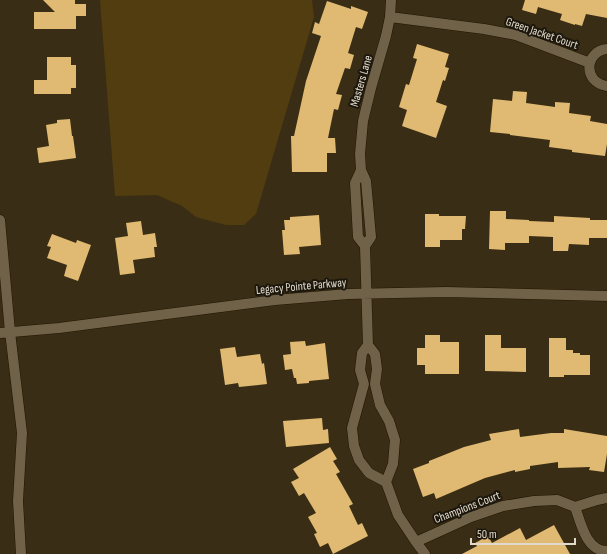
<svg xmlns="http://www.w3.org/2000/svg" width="607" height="554" viewBox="0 0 607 554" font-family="'Sofia Sans Condensed',sans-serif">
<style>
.green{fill:#513d10}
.building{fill:#e0ba72}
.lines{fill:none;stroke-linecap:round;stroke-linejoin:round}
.street-casing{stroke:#211500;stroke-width:11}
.street{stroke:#6f6248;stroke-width:10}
.labels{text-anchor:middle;stroke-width:4;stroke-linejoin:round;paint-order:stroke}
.street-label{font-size:12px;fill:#e1d9cb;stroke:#1c170c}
</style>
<rect width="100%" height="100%" fill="#3a2d15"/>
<path class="green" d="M100 0H312L314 17 256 214 244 225H226L196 217 182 206 157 195 115 196Z"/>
<path class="building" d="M43 0H75V4H86V16H76V29H34V12H55Z
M525 0H607V18L586 14 582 26 575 24V25L560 20 562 14 538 7 536 14 522 10Z
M327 1 351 9V6L368 12 362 29 356 27 348 53 354 55 350 69 345 68 336 94 342 95 338 110 334 109 328 138H335L336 153H327V172H292L291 136H294L306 81 321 36 312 33 315 22 319 24Z
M417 44 449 54 445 67 449 68 445 81 443 80 436 102 447 106 436 138 402 126 407 110 399 107 406 84 409 85 417 59 413 58Z
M47 57H71V65H76V88H71V94H34V80H47Z
M513 91 527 92 526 103 555 107V102L570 103 569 113 591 116 590 121 607 124V144L605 156 572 152V150L549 147 550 140 510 135V134L490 132 493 99 512 101Z
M70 119 72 136H73L76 158 39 163 37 148 49 146 46 125 57 123V120Z
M490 211H506V219L529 220V221L554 222V216L590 218V220H607V238H589V245L569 244 568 251H553V237L529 236V243H505V250L489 249Z
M425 214H439V216H466L465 229H462V240H440V247H425Z
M319 215 321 245 299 247 300 254 284 255 282 230H285L284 220H290V217Z
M141 221 143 235 155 233 157 247H154L155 257 133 260 135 273 120 275 115 238 128 236 126 223Z
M52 234 76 243 77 240 91 245 78 281 64 276 67 265 47 258 51 247 47 246Z
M425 335H440V342H459V374H425V365H417V348H425Z
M485 335H501V348H526V372L485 371Z
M549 338H566V350H573V353H580V355H590V375H564V377H549Z
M305 341 306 346 325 343 329 379 309 381V383L297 384 296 378H294L292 369 285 370 283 355 291 354 290 342Z
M235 347 237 357 260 354 262 364 264 363 267 384 239 387 238 383 225 385 220 349Z
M322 418 323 430 328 429 329 443 286 447 283 421Z
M519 429 520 437 551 433H564V429L607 436V454L604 472 589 470 590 467 558 468V462L530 466V469L515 472V470L485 478 436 499 434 493 423 497 413 469 429 463V461L464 447 491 440 489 434Z
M330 447 337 459 333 461 340 472 336 474 353 504 349 506 358 525 362 523 368 536 333 554 328 543 320 547 314 534 317 533 308 517 316 513 304 493 299 496 291 482 299 478 293 469Z
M554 525 570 554H462L477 546 475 543 488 536 492 543 520 528 526 540Z"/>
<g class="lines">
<g class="street-casing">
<path id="street" d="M390 17 484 29 516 35 590 63
M607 49C585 51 582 82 607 86
M361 170 366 181 371 237 365 246 368 345 375 354 377 369 375 384 380 405 389 421 395 440 393 464 386 482
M0 220 10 332 22 433 18 501 21 554
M365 246 358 237 355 183 361 170 360 154 363 121 371 88 386 36 390 17 391 0
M0 333 59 328 275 300 348 294 446 292 607 296
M368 345 362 353 360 370 364 384 352 428 354 446 359 460 369 473 386 482 398 515 416 542 425 554
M575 507C581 523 586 551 607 551
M416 542 471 517 503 506 534 501 557 500 575 507 597 500 607 498"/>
</g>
<use href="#street" class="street"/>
</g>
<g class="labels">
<g class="street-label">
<text transform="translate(542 33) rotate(19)" y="4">Green Jacket Court</text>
<text transform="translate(361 81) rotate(-74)" y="4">Masters Lane</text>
<text transform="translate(301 286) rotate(-5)" y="4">Legacy Pointe Parkway</text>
<text transform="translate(467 507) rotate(-21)" y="4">Champions Court</text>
</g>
</g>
<path d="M471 538v6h104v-6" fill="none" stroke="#e1d9cb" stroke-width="2"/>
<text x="477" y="538" font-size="12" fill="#e1d9cb" stroke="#1c170c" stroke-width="3" paint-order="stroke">50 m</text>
</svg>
